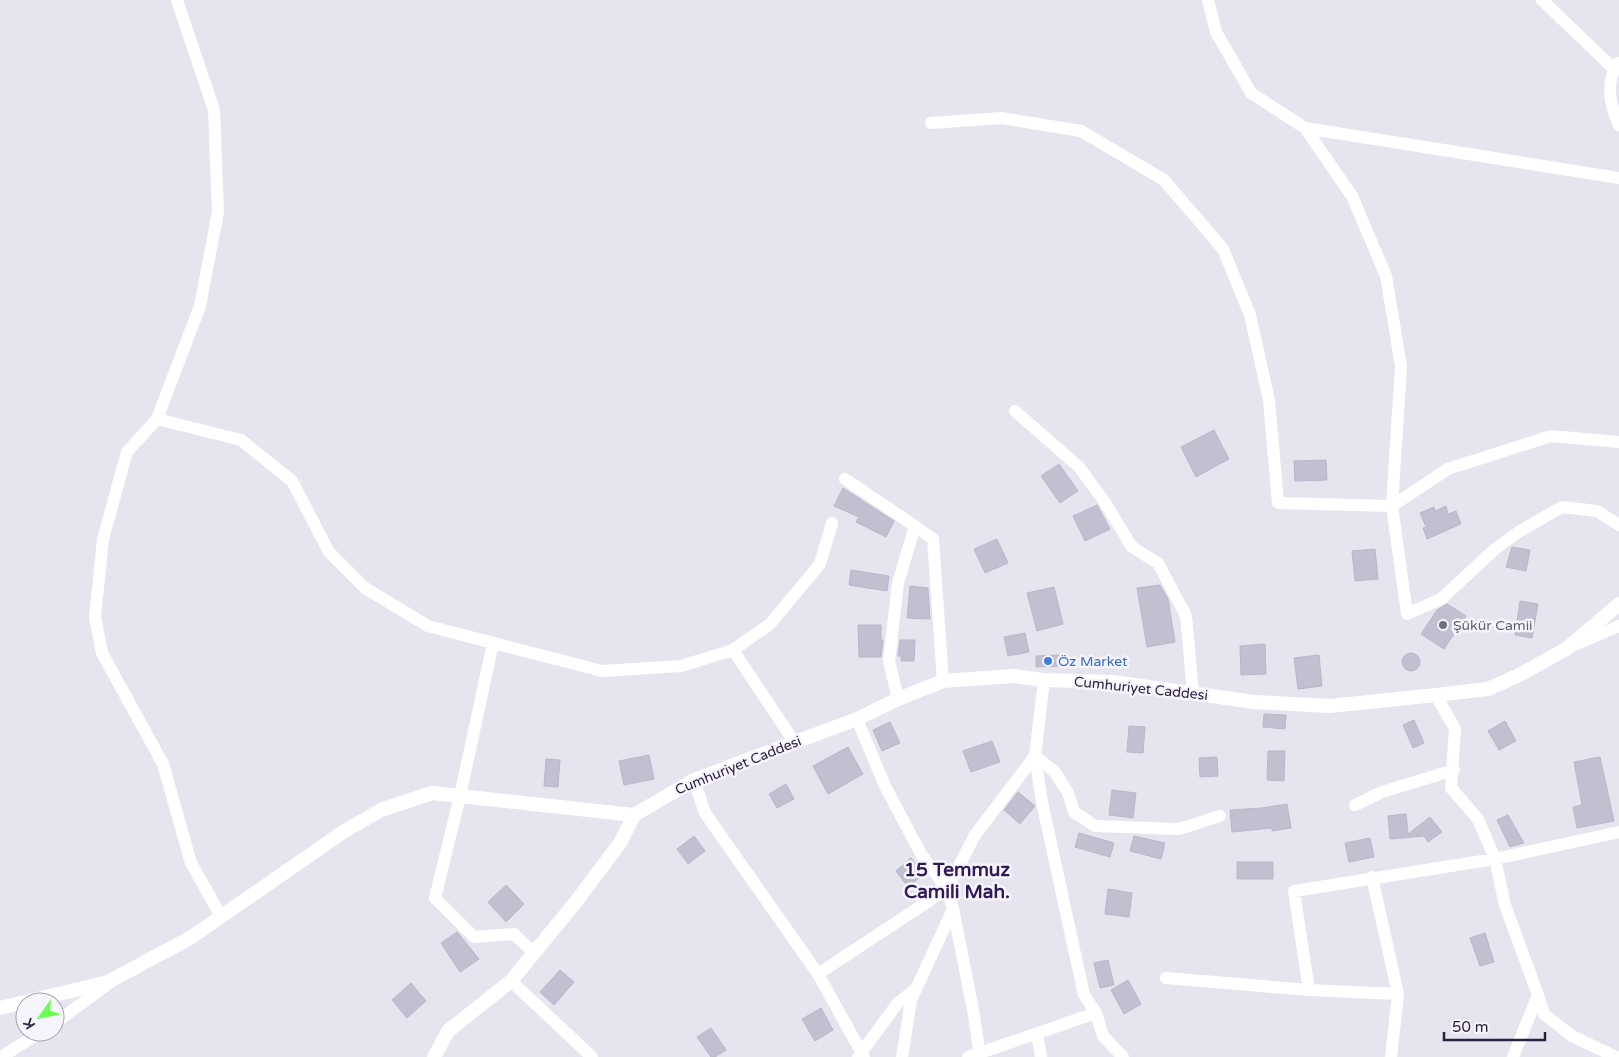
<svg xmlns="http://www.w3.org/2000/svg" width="1619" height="1057" viewBox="0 0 1619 1057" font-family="'Varela Round',sans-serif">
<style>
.building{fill:#c2c0d0;stroke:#bab6ca}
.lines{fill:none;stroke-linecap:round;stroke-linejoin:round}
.minor{stroke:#fff;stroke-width:12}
.tertiary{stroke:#fff;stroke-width:14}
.worship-dot{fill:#6b7280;stroke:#f6f5fb;stroke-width:2}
.shop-dot{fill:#3f7fe0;stroke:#f6f5fb;stroke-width:2}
.labels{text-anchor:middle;stroke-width:5;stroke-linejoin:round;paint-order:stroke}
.worship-label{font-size:14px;fill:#5b616d;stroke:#f6f5fb;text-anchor:start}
.shop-label{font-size:14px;fill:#366cbe;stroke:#f6f5fb;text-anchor:start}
.street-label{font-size:14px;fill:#2d2143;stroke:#f6f5fb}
.district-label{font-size:19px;font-weight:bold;fill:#321a58;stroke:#f6f5fb}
</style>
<rect width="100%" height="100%" fill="#e6e4ef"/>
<path class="building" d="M1214 430 1229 459 1196 477 1181 447Z
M1326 460 1327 480 1295 481 1294 461Z
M1059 464 1078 491 1060 503 1041 476Z
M843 488 894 521 886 537 856 522 859 517 834 506Z
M1097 505 1110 529 1085 541 1073 516Z
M1446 506 1448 514 1456 511 1461 524 1427 539 1423 528 1426 527 1420 513 1434 507 1435 511Z
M997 539 1008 563 985 573 974 549Z
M1512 547 1530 550 1526 571 1506 567Z
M1375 549 1378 579 1355 581 1352 551Z
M851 570 889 576 887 591 849 585Z
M1160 585 1168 599 1175 642 1147 647 1137 588Z
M910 586 928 588 930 619 907 618Z
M1054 587 1063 624 1037 631 1027 593Z
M1520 601 1538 604 1532 638 1515 635Z
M1447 604 1466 616 1444 649 1421 634 1437 610Z
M858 625H881V640H883L881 657H859Z
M1025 633 1029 652 1008 656 1004 637Z
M900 640H915L914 661H901V656H898Z
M1265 644 1266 674 1241 675 1240 646Z
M1402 662a9 9 0 1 1 18 0a9 9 0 1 1-18 0Z
M1059 655 1060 666 1036 667V656Z
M1319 655 1322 686 1298 689 1294 658Z
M1264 714 1286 715 1285 729 1263 727Z
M1414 720 1424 743 1413 748 1403 725Z
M1505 721 1516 741 1499 750 1488 731Z
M890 722 900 743 882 751 873 730Z
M1129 726 1145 727 1143 753 1127 752Z
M992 741 1000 762 971 772 963 751Z
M848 747 863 774 828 794 813 766Z
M1268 751H1285L1284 781 1267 780Z
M649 755 654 779 624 785 619 761Z
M1217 757 1218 776 1200 777 1199 758Z
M1600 757 1614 821 1577 828 1573 807 1582 805 1574 762Z
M546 759 560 760 558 787 544 786Z
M786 784 794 799 777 808 769 794Z
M1112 790 1136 793 1133 818 1109 815Z
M1018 792 1035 806 1020 824 1004 810Z
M1287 804 1291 828 1272 831V828L1232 832 1230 810 1262 808Z
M1406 814 1408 834 1430 817 1442 832 1428 842 1424 836 1390 839 1388 816Z
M1508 815 1524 843 1510 847 1497 820Z
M1079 833 1114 843 1110 857 1075 847Z
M694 836 705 851 688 864 677 849Z
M1134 836 1165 843 1161 859 1130 851Z
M1370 838 1374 857 1349 862 1345 843Z
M911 858 924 874 908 887 896 871Z
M1237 862H1273V879H1237Z
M506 885 524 904 506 922 488 902Z
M1108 889 1132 893 1129 917 1105 914Z
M457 932 479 959 460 972 441 943Z
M1485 933 1494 962 1480 966 1470 938Z
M1108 960 1114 985 1100 988 1094 963Z
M560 970 574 982 554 1005 540 992Z
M1128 980 1141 1004 1124 1014 1111 990Z
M411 983 426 1001 407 1018 392 1000Z
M821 1008 833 1030 815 1041 802 1019Z
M711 1028 726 1050 715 1057H711L697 1037Z"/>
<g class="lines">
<path class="minor" d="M177 0 214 110 218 212 200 306 157 419 127 452 103 539 95 617 102 653 163 764 191 863 221 916
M1208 0 1216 32 1251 93 1305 128 1619 178
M1542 0 1614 69
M1618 63C1605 81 1610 106 1619 125
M931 123 1001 118 1081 131 1164 180 1223 249 1250 315 1269 400 1278 503 1392 506 1401 366 1386 276 1352 196 1305 128
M1015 411 1079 467 1104 501 1132 547 1158 563 1186 616 1193 693
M157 419 241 440 292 481 329 552 365 588 428 626 602 671 681 666 733 650 770 624 820 564 832 523
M1619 442 1551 436 1448 469 1392 506 1407 614 1441 599 1495 549 1520 531 1562 507 1597 511 1619 525
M845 479 915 526 898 583 889 661 898 699
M915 526 933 539 943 681
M493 643 460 796 435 898 474 937 514 934 533 952
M1572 646 1619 626
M733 650 795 743
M1436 695 1455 729 1451 788 1478 819 1495 859 1505 905 1538 995 1513 1057
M694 780 705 813 818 974 864 1057
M1355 805 1382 792 1454 770
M1372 877 1398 994 1391 1057
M953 909 974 1015 980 1057
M818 974 947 889 921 854 885 786 857 719
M1166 978 1309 990 1294 891 1495 859 1619 832
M511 981 592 1057
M1309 990 1398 994
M1538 995 1544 1014 1572 1036 1616 1057
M55 1023 112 981
M1037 1033 1041 1057
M1 1057 41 1032
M858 1057 897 1004 915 989
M902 1057 911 1000 953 909 947 889 975 835 1035 756 1044 680
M968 1057 1096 1013
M1123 1057 1103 1036 1096 1013 1084 995 1042 802 1035 756 1055 772 1068 793 1074 812 1095 826 1179 829 1220 816"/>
<path class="tertiary" d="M634 815 694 780 857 719 898 699 943 681 1013 676 1044 680 1113 682 1254 702 1330 706 1436 695 1488 689 1517 676 1566 649 1619 604
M25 1002 108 982 190 938 343 832 381 810 432 793 634 815
M0 1008 25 1002
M434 1057 448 1031 511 981 575 903 620 843 634 815"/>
</g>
<circle class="worship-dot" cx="1443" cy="625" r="5"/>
<circle class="shop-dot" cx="1048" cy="661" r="5"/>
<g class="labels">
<g class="worship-label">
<text x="1453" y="630">Şükür Camii</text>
</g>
<g class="shop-label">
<text x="1058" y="666">Öz Market</text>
</g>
<g class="street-label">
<text transform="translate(1141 688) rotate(6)" y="5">Cumhuriyet Caddesi</text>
<text transform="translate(738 765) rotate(-22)" y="5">Cumhuriyet Caddesi</text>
</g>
<g class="district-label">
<text x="957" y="876">15 Temmuz<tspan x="957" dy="22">Camili Mah.</tspan></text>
</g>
</g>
<g transform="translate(40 1017) rotate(237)"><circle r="24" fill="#f6f5fb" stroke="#a6a0b1"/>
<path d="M0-4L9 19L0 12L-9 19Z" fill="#68ff52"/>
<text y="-8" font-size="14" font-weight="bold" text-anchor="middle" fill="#2d2143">K</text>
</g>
<path d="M1444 1032v8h101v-8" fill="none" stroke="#2d2143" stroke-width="2.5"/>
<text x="1452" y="1032" font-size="15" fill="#2d2143" stroke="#f6f5fb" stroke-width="4" paint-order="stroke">50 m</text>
</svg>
